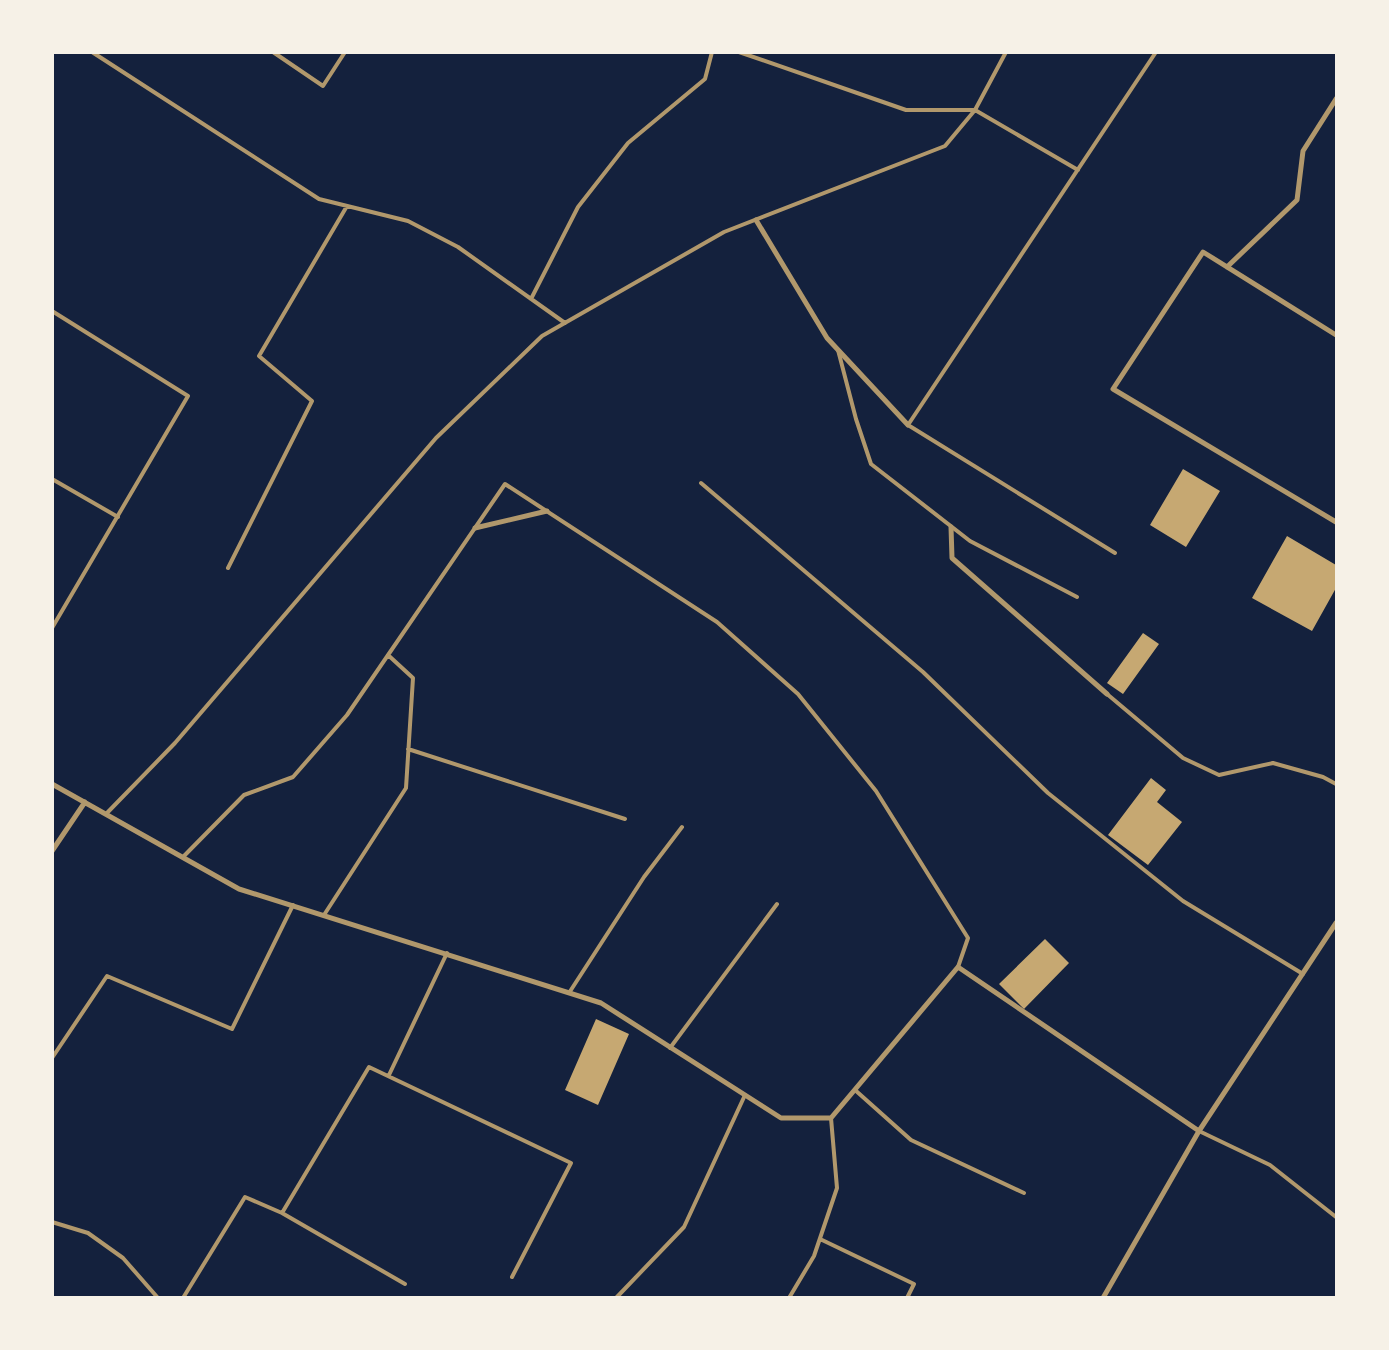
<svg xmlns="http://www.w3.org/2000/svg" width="1389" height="1350" viewBox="0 0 1389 1350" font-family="'PT Sans Narrow',sans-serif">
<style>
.building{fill:#c6a872}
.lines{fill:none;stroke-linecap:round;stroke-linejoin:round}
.service{stroke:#b1986c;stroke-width:4}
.minor{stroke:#b1986c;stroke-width:5}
</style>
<rect width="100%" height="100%" fill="#14213d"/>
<path class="building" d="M1183 469 1220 491 1186 547 1150 525Z
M1287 536 1336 565V588L1312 631 1252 598Z
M1143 633 1159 644 1123 694 1107 683Z
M1151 778 1166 790 1157 802 1182 822 1148 865 1108 835Z
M1045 939 1069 963 1024 1009 999 984Z
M596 1019 629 1034 598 1105 565 1090Z"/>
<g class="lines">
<path class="service" d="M92 52 319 199 408 221 458 247 565 323
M273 52 323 86 345 52
M739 52 906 110H975L1078 170
M531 299 578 207 628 143 705 79 712 52
M52 311 188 396 52 628
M838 350 856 419 871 464 970 541 1077 597
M52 479 118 517
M701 483 923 672 1048 793 1183 901 1303 974
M1115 553 908 425 1156 52
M228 568 312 401 259 356 347 206
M1107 694 1183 758 1219 775 1273 763 1323 777 1336 784
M408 749 625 819
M106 814 175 743 436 438 542 336 724 232 945 146 975 110 1006 52
M183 857 244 795 293 777 347 715 505 484 717 622 798 694 876 791 968 938 958 967
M324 915 406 788 413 678 388 655
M569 993 644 877 682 827
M670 1048 777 904
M52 1058 107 976 232 1029 293 905
M389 1075 447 953
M855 1090 911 1140 1024 1193
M1199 1131 1270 1165 1336 1217
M282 1213 369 1067 571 1163 512 1277
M52 1222 88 1233 123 1258 158 1298
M820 1239 914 1284 907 1298
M183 1298 245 1197 282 1213 405 1284
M616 1298 684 1227 745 1095
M789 1298 814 1256 837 1188 831 1118"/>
<path class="minor" d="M756 220 827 338 908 425
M1227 267 1297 200 1303 151 1336 99
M1336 335 1203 252 1113 389 1336 522
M951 527 952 558 1107 694
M475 528 547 511
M52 784 239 889 601 1003 781 1118H831L958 967 1199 1131 1103 1298
M52 851 85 802
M1199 1131 1336 923"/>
</g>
<rect width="1389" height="1350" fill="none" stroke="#f6f1e7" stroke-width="108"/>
</svg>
